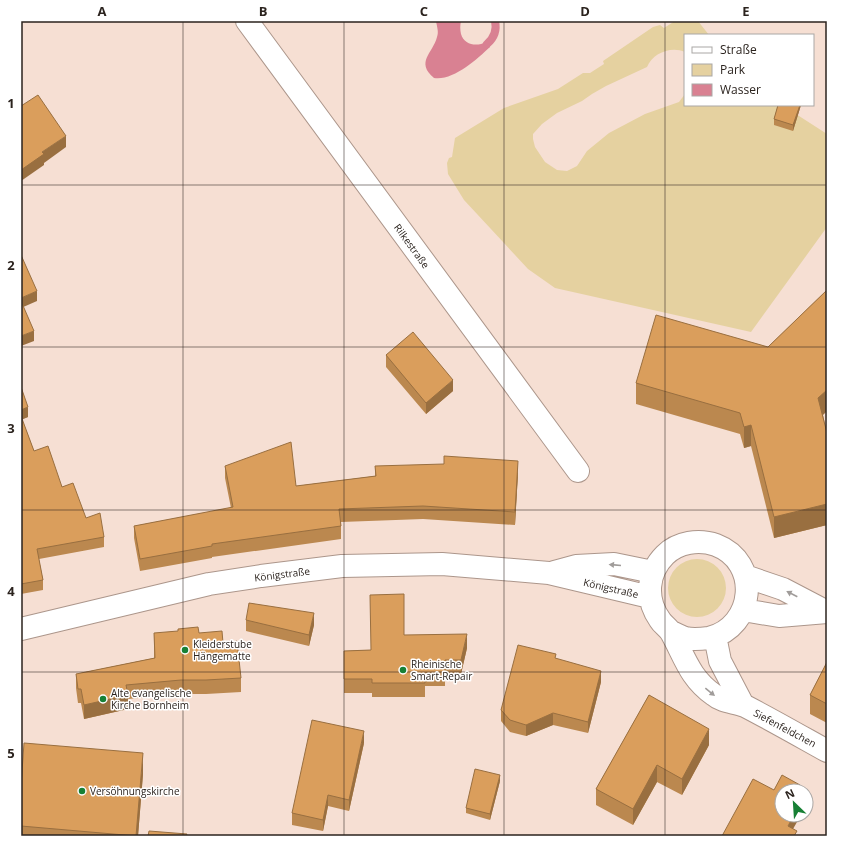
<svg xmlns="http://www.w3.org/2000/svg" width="848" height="857" viewBox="0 0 848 857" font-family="'Open Sans',sans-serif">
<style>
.green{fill:#e5d1a0}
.water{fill:#d98192}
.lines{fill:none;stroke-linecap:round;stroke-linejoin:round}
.stream{stroke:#d98192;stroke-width:8}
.minor-casing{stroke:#ac968b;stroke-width:24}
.minor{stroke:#fff;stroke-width:22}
.wall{fill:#bb884f}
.shaded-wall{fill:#996f40}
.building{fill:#da9e5c;stroke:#996f40}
.oneway{fill:#a09c9a}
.grid{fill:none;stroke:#2b231e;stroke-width:1;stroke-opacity:0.55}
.poi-dot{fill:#178035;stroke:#fff;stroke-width:1.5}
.labels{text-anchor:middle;stroke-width:3;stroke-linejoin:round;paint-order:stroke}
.street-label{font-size:10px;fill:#2b231e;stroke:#fff}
.poi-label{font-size:10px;fill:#2b231e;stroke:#fff;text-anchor:start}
.neatline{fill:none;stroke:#2b231e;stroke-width:1.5}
.grid-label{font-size:13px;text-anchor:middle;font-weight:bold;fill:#2b231e}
</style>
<rect width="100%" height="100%" fill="#f6dfd3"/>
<path class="green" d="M675 21H698L709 35H685V52C671 46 653 53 647 67L606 86 592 94 582 101 557 113 542 124 533 134V139L535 147 545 162 557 170 567 171 577 166 587 151 609 133 645 114 679 102 685 94V105H782L827 134V227L751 332 555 288 528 269 464 200 448 174 447 163 449 158 452 157 455 138 504 108 558 89 583 73H590L604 64 603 61 653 27 660 25 664 28Z
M668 588a29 29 0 1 1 58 0a29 29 0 1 1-58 0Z"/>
<path class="water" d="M436 21H461C460 25 460 30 461 34 464 45 477 47 486 42L490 47C476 60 453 81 434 78 415 62 433 53 437 37 439 32 437 27 436 21Z"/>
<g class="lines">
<path class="stream" d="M487 44C494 38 497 30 495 21"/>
<g class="minor-casing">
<path id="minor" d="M247 21 578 471
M554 572 576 566 614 564 653 572
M745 576 783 589 827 612
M743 610 779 616 827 612
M21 629 209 584 261 576 342 566 442 564 549 573 650 597
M671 632C676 634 680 636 685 638 693 640 701 639 709 638 755 627 761 562 716 545 699 539 678 542 665 555 647 573 645 599 660 620 663 625 669 628 672 634 685 658 690 678 714 695 722 702 735 702 745 706 772 720 800 736 827 751
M715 636 720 661 743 705"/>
</g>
<use href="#minor" class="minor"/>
</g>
<path class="wall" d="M778 105H801L793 131 774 125V119Z
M827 290V411L823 415 827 433V525L774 538 751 446 744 448 740 434 636 404V383L768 347Z
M386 355 453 391 426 414 386 367Z
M21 387 28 417 22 419 34 451 62 487 86 518 104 537V547L39 559 43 580V590L21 594Z
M225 466 296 486 375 476V466L518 473 515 525 423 519 341 522V539L212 557V558L140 571 134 538V526L231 508 225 478Z
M246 620 314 625 309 646 246 631Z
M154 633H199L223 643 241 678V692L206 694H181L128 699V709L84 719 81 703H78L76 688V674L154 658Z
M404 635 467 648 461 674H445V686H425V697H372V693H344V651L371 650Z
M556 659 601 682 588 733 553 725 526 736 510 732 501 721V710Z
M827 662V723L810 714V695Z
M649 695 709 745 682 795 657 782 633 825 596 805V789Z
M364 743 349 811 328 806 323 831 292 825V813Z
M143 774 138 836H21V786Z
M500 781 490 820 466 813V808Z"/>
<path class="shaded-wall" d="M800 105H801L793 131V125Z
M66 136V147L44 163V165L21 181V170L42 152Z
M37 291V301L21 308V298Z
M34 331V341L21 346V336Z
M453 380V391L426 414V403Z
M827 390V411L818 419V398Z
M28 407V417L21 420V410Z
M751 425V446L744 448V427Z
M518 461V473L515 525V512Z
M827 504V525L774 538V517Z
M314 613V625L309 646V635Z
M467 634V648L461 674V660Z
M601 671V682L588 733V722Z
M128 695V709L84 719V705Z
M553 713V725L526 736V725Z
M709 729V745L682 795V779Z
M364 731V743L349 811V800Z
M143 753V774L138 836H136Z
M657 765V782L633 825V809Z
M500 775V781L490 820V814Z
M800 785V791H797Z
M328 795V806L323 831V820Z
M794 815H801L789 836 788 826Z"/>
<path class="building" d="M38 95 66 136 42 152 44 154 21 170V106Z
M778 105H800L793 125 774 119Z
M21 255 37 291 21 298Z
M827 290V390L818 398 827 433V504L774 517 751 425 744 427 740 413 636 383 656 315 768 347Z
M21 301 34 331 21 336Z
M413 332 453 380 426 403 386 355Z
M21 387 28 407 21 410Z
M21 416 34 451 48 446 62 487 73 483 86 518 100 513 104 537 37 549 43 580 21 584Z
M291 442 296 486 376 476 375 466 444 464V456L518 461 515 512 423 506 339 509 341 526 212 544V546L140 559 134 526 233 507 225 466Z
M404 594V635L467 634 461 660H445V672L424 673 425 683H372V679H344V651L371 650 370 595Z
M249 603 314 613 309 635 246 620Z
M198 627 199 633 222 631 223 643 237 641 241 678 206 680H181L126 685 128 695 84 705 81 689H78L76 674 155 658 154 633 178 631V629Z
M518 645 556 654 555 658 601 671 588 722 553 713 526 725 510 720 501 710Z
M827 662V704L810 695Z
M649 695 709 729 682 779 657 765 633 809 596 789Z
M312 720 364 731 349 800 328 795 323 820 292 813Z
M24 743 143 753 136 836 21 826V786Z
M475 769 500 775 490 814 466 808Z
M782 775 800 785 797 791H782V815H794L788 826 797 831 794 836H795H722L753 779 774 790Z
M149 831 187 834 186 836H148Z"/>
<defs><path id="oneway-solid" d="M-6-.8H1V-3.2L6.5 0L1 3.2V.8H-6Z"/></defs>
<g class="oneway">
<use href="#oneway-solid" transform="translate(615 565) rotate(-175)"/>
<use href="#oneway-solid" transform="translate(792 594) rotate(-153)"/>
<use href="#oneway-solid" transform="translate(710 692) rotate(39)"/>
</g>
<path class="grid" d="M183 21V836M344 21V836M504 21V836M665 21V836M21 185H827M21 347H827M21 510H827M21 672H827"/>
<g class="poi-dot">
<circle cx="185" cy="650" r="4"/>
<circle cx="403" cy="670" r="4"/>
<circle cx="103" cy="699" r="4"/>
<circle cx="82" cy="791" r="4"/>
</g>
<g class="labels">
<g class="street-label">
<text transform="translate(412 246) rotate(54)" y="4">Rilkestraße</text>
<text transform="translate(282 574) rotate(-7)" y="4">Königstraße</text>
<text transform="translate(611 588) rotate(13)" y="4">Königstraße</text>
<text transform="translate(785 728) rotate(28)" y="4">Siefenfeldchen</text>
</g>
<g class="poi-label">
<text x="193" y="648">Kleiderstube<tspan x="193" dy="12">Hängematte</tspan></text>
<text x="411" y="668">Rheinische<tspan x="411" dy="12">Smart-Repair</tspan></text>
<text x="111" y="697">Alte evangelische<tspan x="111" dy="12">Kirche Bornheim</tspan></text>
<text x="90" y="795">Versöhnungskirche</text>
</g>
</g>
<rect width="848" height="857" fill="none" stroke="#ffffff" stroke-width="44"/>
<rect x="684" y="34" width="130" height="72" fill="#ffffff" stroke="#aaa7a5"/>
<rect x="692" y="47" width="20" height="6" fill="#ffffff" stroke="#aaa7a5"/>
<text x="720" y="54" font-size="12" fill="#2b231e">Straße</text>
<rect x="692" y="64" width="20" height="12" fill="#e5d1a0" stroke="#aaa7a5"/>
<text x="720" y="74" font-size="12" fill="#2b231e">Park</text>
<rect x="692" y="84" width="20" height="12" fill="#d98192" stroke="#aaa7a5"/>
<text x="720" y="94" font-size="12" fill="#2b231e">Wasser</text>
<g transform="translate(794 803) rotate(335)"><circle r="19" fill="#ffffff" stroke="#aaa7a5"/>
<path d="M0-3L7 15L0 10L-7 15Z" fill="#178035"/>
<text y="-6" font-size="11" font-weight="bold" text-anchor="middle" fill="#2b231e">N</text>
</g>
<rect x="22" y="22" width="804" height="813" class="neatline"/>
<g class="grid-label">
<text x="102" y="16">A</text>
<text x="263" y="16">B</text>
<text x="424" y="16">C</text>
<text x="585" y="16">D</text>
<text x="746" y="16">E</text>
<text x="11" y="108">1</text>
<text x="11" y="270">2</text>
<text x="11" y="433">3</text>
<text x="11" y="596">4</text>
<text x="11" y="758">5</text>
</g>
</svg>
